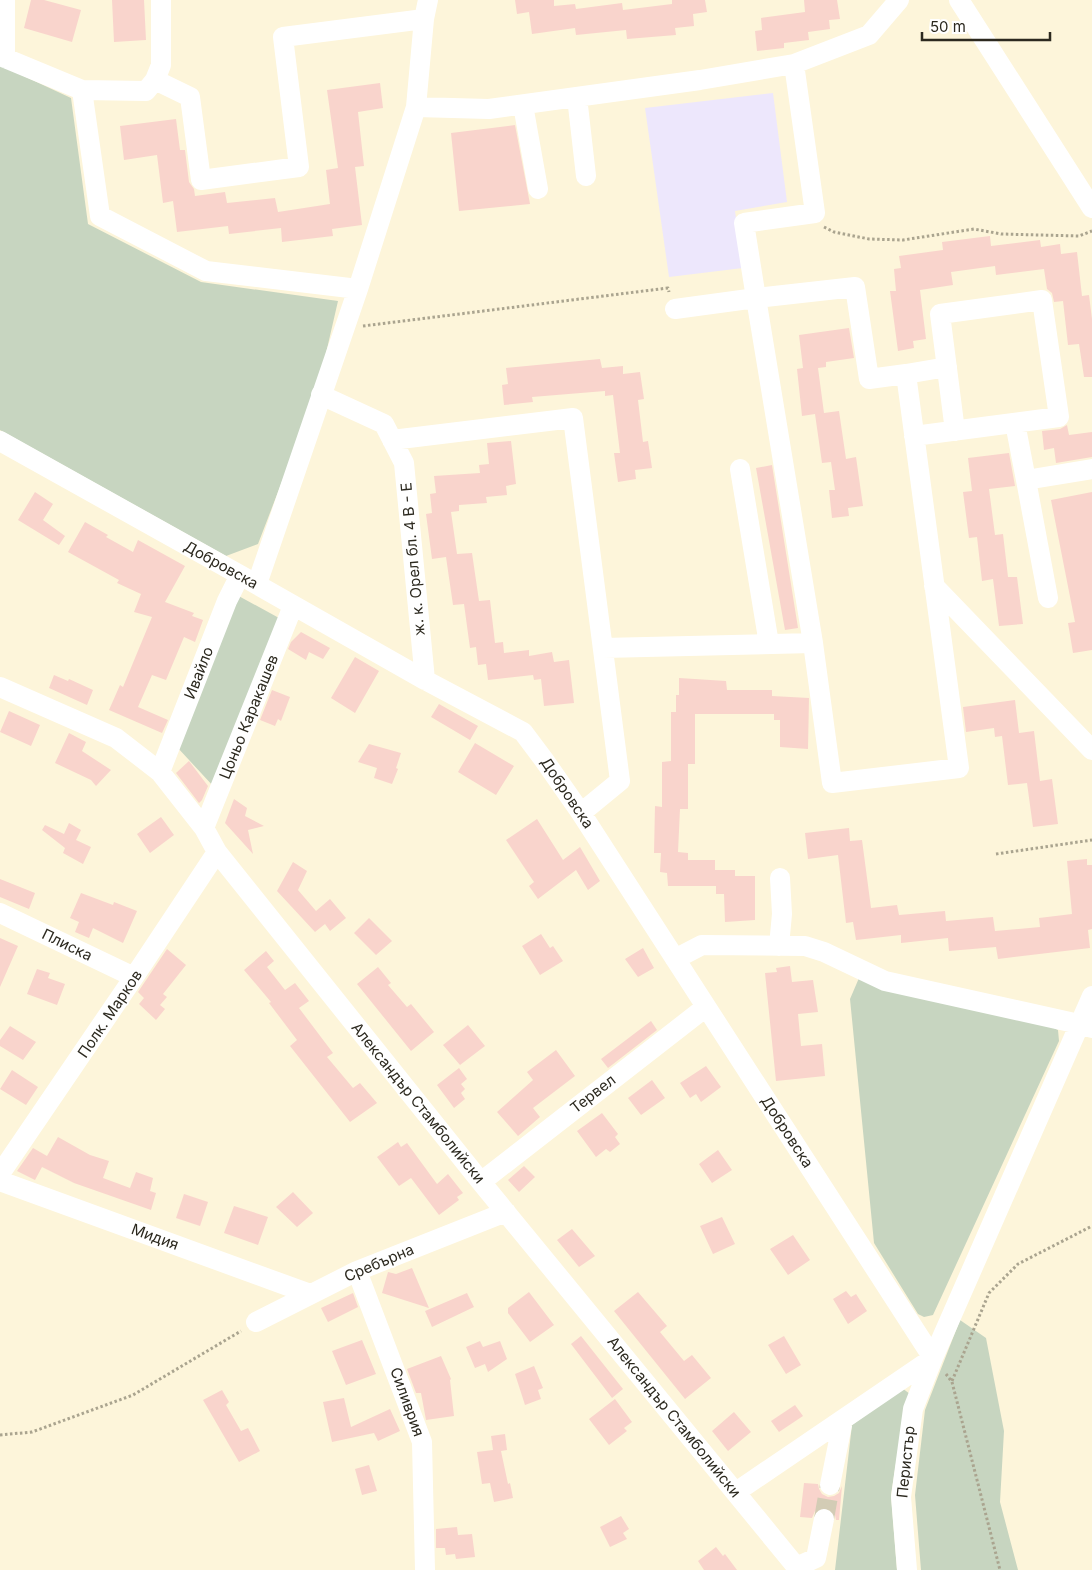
<svg xmlns="http://www.w3.org/2000/svg" width="1092" height="1570" viewBox="0 0 1092 1570" font-family="Inter,sans-serif">
<style>
.commercial{fill:#ede7fc}
.green{fill:#c7d5c0}
.building{fill:#f9d4cc}
.lines{fill:none;stroke-linecap:round;stroke-linejoin:round}
.minor-tunnel{stroke:#d3ccb5;stroke-width:20;stroke-dasharray:20 10;stroke-linecap:butt}
.path{stroke:#aaa48f;stroke-width:3;stroke-dasharray:2.5 2.5;stroke-linecap:butt}
.minor{stroke:#fff;stroke-width:20}
.labels{text-anchor:middle;stroke-width:4;stroke-linejoin:round;paint-order:stroke}
.street-label{font-size:15px;fill:#2c291f;stroke:#fff}
</style>
<rect width="100%" height="100%" fill="#fdf5da"/>
<path class="commercial" d="M773 93 787 202 735 211 743 268 669 277 645 108Z"/>
<path class="green" d="M0 65 71 98 88 224 201 282 338 301 318 388 258 544 226 556 0 430Z
M235 594 279 618 214 787 177 747Z
M859 978 1046 1024 1058 1030 1059 1041 933 1315 924 1317 918 1314 874 1243 850 999Z
M960 1320 986 1338 1004 1431 1000 1502 1018 1570H921L915 1495 925 1410Z
M902 1388 910 1394 905 1406 891 1495 897 1570H835L852 1425Z"/>
<path class="building" d="M31 0H44L81 10 72 42 24 28Z
M112 0H144L146 40 114 42Z
M515 0H554V6L575 4 576 9 622 3 623 10 672 4V0H705L707 12 693 14 694 26 675 28 676 35 627 39 626 30 576 35 575 28 532 34 529 12 517 14Z
M804 0H837L840 19 829 20 830 29 808 32 809 40 784 43V48L757 51 755 31 762 30 761 18 805 12Z
M380 83 383 108 358 112 364 166 355 167 362 225 332 229 333 236 282 242 281 228 229 234 228 226 177 232 173 201 163 203 157 155 124 160 120 126 176 119 180 150H185L189 182 194 189 195 196 225 192 227 203 275 198 278 212 330 204 326 170 338 168 327 90Z
M515 125 530 204 459 211 451 133Z
M990 236 991 246 1040 240 1041 247 1060 244 1061 254 1077 252 1082 296 1089 295 1092 319V377H1084L1079 344 1068 345 1063 301 1054 302 1052 293 1047 289 1044 269 996 275 995 266 951 272 953 285 920 290 926 339 913 341 914 348 898 351 890 291H896L894 269 901 268 899 256 943 250 942 242Z
M849 328 854 358 826 362V367L818 368 824 413 839 411 846 459 856 457 863 506 848 508 849 516 832 518 829 490H835L831 462 822 463 815 414 802 416 797 369 803 368 799 335Z
M600 359 602 368 623 366V374L640 372 644 399 638 400 643 442 648 441 652 468 635 470 636 479 618 482 614 453H620L613 395 605 396V391L532 397 533 402 504 405 502 385 508 384 506 368Z
M1067 425 1069 435 1092 432V457L1056 463 1054 448 1044 450 1042 431 1060 429Z
M511 441 516 484 506 486 507 495 486 497 487 503 459 505V511L451 512 457 554 472 553 479 601 490 600 495 643 503 642 504 653 529 650V656L552 652 554 662 569 660 574 703 544 706 541 679 534 680 533 675 488 680 486 664 478 665 476 647 470 648 464 604 453 605 446 557 432 559 426 514 432 513 430 494 436 493 434 476 480 473 479 465 489 464 487 443Z
M1009 453 1015 486 989 489 995 535 1003 534 1008 577H1017L1023 624 999 626 993 579 982 581 977 537 969 538 963 492 972 491 968 458Z
M772 465 798 628 785 630 756 468Z
M35 492 53 504 43 520 65 536 59 545 18 520Z
M1092 492V650L1073 653 1068 623 1075 622 1051 500Z
M85 522 108 535 106 537 133 552 138 540 185 566 165 602 194 613 192 616 203 620 195 642 184 637 166 680 152 675 138 707 168 720 162 733 109 710 120 685 123 687 152 617 134 612 141 594 117 583 119 580 68 552Z
M301 632 330 648 323 659 309 652 306 660 288 649 291 642Z
M355 657 379 671 355 713 331 698Z
M54 675 68 681 69 679 93 690 87 705 49 688Z
M679 678 726 681 727 690H772V696L809 698 808 749 780 747V720H774V714H695V764H688V809H680L678 852 688 853V860H715V870H735V876H755V920L725 922 724 894H716V886H668L667 873 660 872 661 853H654L655 806 662 807V762L671 761V712H676V695H679Z
M272 690 290 697 281 721 278 719 275 726 260 720Z
M1015 700 1019 733 1034 731 1040 781 1052 779 1058 824 1033 827 1027 783 1008 785 1002 736 995 737 994 728 966 732 963 707Z
M439 704 478 726 470 740 431 717Z
M9 711 40 725 31 746 0 732Z
M69 733 86 742 82 751 111 770 96 786 91 780 55 763Z
M475 743 514 766 496 795 458 772Z
M369 744 401 753 396 768 398 769 392 784 374 778 377 768 358 762Z
M189 761 208 786 202 800 199 803 176 773Z
M234 799 247 808 245 816 264 826 248 830 253 854 225 823Z
M161 817 174 835 150 853 137 834Z
M537 819 563 860 580 847 600 881 588 890 576 870 538 899 529 886 534 882 506 840Z
M69 823 81 830 76 840 91 847 83 864 63 853 65 848 42 830 45 825 64 834Z
M849 828 850 841 862 840 871 908 897 905 899 915 945 911 946 921 993 917 995 931 1040 927 1039 918 1072 914 1067 861 1087 859V865H1092V929L1088 930 1090 948 998 959 996 947 949 951 948 938 901 943V935L856 940 853 922 846 923 838 855 808 859 805 833Z
M293 862 307 871 298 890 316 911 330 899 346 918 330 931 325 924 315 932 277 891Z
M0 879 35 893 29 909 0 897Z
M81 893 113 905 114 902 137 911 123 943 93 928 89 938 75 932 79 922 70 918Z
M369 918 392 941 376 955 354 933Z
M541 934 550 948 553 946 563 961 540 975 522 946Z
M0 938 18 946 0 987Z
M643 948 654 968 638 977 625 959Z
M167 949 186 965 163 994 167 997 160 1005 165 1009 156 1020 139 1004 144 998 138 992Z
M266 951 274 961 267 967 285 990 295 983 309 1001 299 1008 333 1053 327 1057 353 1088 360 1083 377 1103 350 1122 290 1046 297 1040 269 1003 271 1002 244 970Z
M790 966 792 982 813 980 818 1012 798 1014 801 1046 822 1044 825 1076 776 1081 765 973 777 972 776 968Z
M378 967 391 983 388 985 407 1007 411 1004 434 1032 411 1051 357 984Z
M37 969 50 973 48 978 65 984 57 1005 27 994Z
M651 1021 657 1030 608 1068 601 1059Z
M468 1025 485 1046 460 1065 443 1045Z
M10 1026 36 1042 23 1060 0 1046V1040Z
M556 1050 575 1076 533 1108 540 1117 518 1136 497 1112 533 1080 527 1072Z
M706 1066 721 1087 701 1102 696 1094 690 1098 680 1083Z
M459 1068 467 1079 461 1084 465 1089 461 1093 465 1099 454 1108 437 1085Z
M12 1070 38 1087 26 1105 0 1089Z
M652 1080 665 1098 641 1115 628 1098Z
M602 1113 618 1134 615 1137 620 1144 610 1152 606 1149 596 1157 577 1131Z
M58 1137 90 1155 109 1161 103 1178 130 1188 136 1172 153 1178 150 1191 156 1193 151 1210 74 1183 42 1167 35 1180 17 1171 33 1148 47 1156Z
M398 1142 401 1147 407 1143 437 1184 448 1174 463 1193 457 1197 459 1200 439 1215 411 1178 399 1186 377 1157Z
M718 1150 732 1170 712 1183 699 1164Z
M524 1166 535 1177 519 1192 508 1180Z
M293 1192 313 1213 297 1227 276 1207Z
M184 1194 208 1202 200 1226 176 1218Z
M234 1206 268 1217 258 1245 224 1233Z
M722 1217 735 1244 713 1254 700 1226Z
M572 1229 595 1256 579 1267 557 1240Z
M793 1235 810 1260 788 1275 770 1249Z
M412 1268 429 1308 382 1293 388 1272 396 1274Z
M846 1291 851 1297 856 1294 867 1311 848 1324 833 1299Z
M529 1292 554 1325 530 1342 508 1313V1308Z
M638 1292 667 1326 660 1332 684 1361 692 1355 711 1378 685 1399 614 1311Z
M353 1293 358 1307 328 1322 321 1308Z
M467 1293 474 1307 432 1327 425 1311Z
M581 1336 623 1389 612 1398 571 1344Z
M784 1336 801 1365 786 1374 768 1345Z
M362 1340 376 1374 346 1385 332 1351Z
M480 1341 483 1347 500 1341 507 1359 488 1372 485 1364 475 1368 466 1347Z
M441 1356 451 1379 450 1380 454 1416 426 1420 421 1393H416L407 1369Z
M534 1366 543 1388 538 1390 541 1399 525 1405 515 1374Z
M222 1390 229 1402 226 1405 241 1431 248 1428 260 1451 239 1462 203 1400Z
M344 1398 351 1427 390 1409 400 1431 378 1441 374 1433 332 1442 323 1402Z
M615 1399 632 1422 624 1428 627 1431 609 1445 589 1419Z
M795 1405 803 1416 779 1432 771 1421Z
M734 1412 751 1432 728 1451 712 1431Z
M505 1434 507 1450 501 1451 508 1484 510 1483 513 1498 494 1502 490 1483 482 1484 477 1452 493 1450 491 1436Z
M369 1465 377 1491 362 1495 355 1469Z
M804 1483 818 1484 819 1489 822 1494 828 1497 834 1496 839 1493 842 1486 839 1520H836L835 1515 832 1510 826 1507 821 1508 815 1511 812 1518 800 1517Z
M621 1516 629 1529 623 1533 627 1539 610 1547 600 1527Z
M457 1527 458 1535 472 1534 475 1557 456 1559 455 1554 446 1555 445 1548H436V1529Z
M716 1547 723 1556 725 1554 737 1570H704L698 1561Z"/>
<g class="lines">
<path class="minor-tunnel" d="M824 1519 830 1485"/>
<path class="path" d="M824 227 834 232 869 239 903 240 974 229 1001 234 1079 236 1092 231
M363 326 668 288 669 292
M996 854 1092 840
M946 1374 952 1382 1000 1570
M952 1381 989 1293 1018 1264 1092 1226
M0 1435 32 1432 133 1395 241 1331"/>
<path class="minor" d="M959 0 1092 208
M0 56 82 90 146 91 155 80 161 65V0
M5 58V0
M155 80 190 97 201 180 299 167 283 37 424 19
M82 90 100 216 206 271 358 289
M577 97 586 176
M523 105 538 189
M416 107 489 109 700 80 794 64 869 35 899 0
M675 309 756 298 744 223 815 213 794 64
M906 374 947 367
M321 395 384 424 404 463 425 680
M1015 423 1026 480 1092 469
M914 436C962 430 1011 423 1059 417L1042 300 940 314 955 431
M392 440 573 418 620 781 581 813
M0 441 240 575 425 680 523 732 544 760 581 813 933 1358
M740 469 769 644
M1026 480 1048 598
M257 584 358 289 416 107 424 19 428 0
M934 586 1092 750
M603 648 813 643 832 783 959 768 906 374 869 379 855 287 756 298 813 643
M0 687 116 738 160 772 204 828 217 852 481 1182 799 1570
M160 772 227 601 240 575
M204 828 293 606
M0 913 134 977
M779 946 782 914 780 878
M675 959 702 945 805 946 824 952 885 981 1079 1024 1092 1028
M0 1174 134 977 217 852
M0 1181 310 1294
M481 1182 706 1007
M357 1271 422 1442 425 1570
M256 1322 357 1271 506 1212
M830 1485 843 1420
M736 1492 933 1358
M796 1567 816 1558 824 1519
M907 1570 901 1497 913 1409 933 1358 1092 996"/>
</g>
<g class="labels">
<g class="street-label">
<text transform="translate(413 559) rotate(-95)" y="5">ж. к. Орел бл. 4 В - Е</text>
<text transform="translate(221 565) rotate(29)" y="5">Добровска</text>
<text transform="translate(199 673) rotate(-69)" y="5">Ивайло</text>
<text transform="translate(249 717) rotate(-68)" y="5">Цоньо Каракашев</text>
<text transform="translate(567 793) rotate(56)" y="5">Добровска</text>
<text transform="translate(67 945) rotate(26)" y="5">Плиска</text>
<text transform="translate(110 1014) rotate(-56)" y="5">Полк. Марков</text>
<text transform="translate(593 1094) rotate(-38)" y="5">Тервел</text>
<text transform="translate(418 1103) rotate(51)" y="5">Александър Стамболийски</text>
<text transform="translate(787 1132) rotate(57)" y="5">Добровска</text>
<text transform="translate(155 1237) rotate(20)" y="5">Мидия</text>
<text transform="translate(379 1263) rotate(-23)" y="5">Сребърна</text>
<text transform="translate(407 1402) rotate(70)" y="5">Силиврия</text>
<text transform="translate(674 1417) rotate(51)" y="5">Александър Стамболийски</text>
<text transform="translate(906 1462) rotate(-84)" y="5">Перистър</text>
</g>
</g>
<path d="M922 32v8h128v-8" fill="none" stroke="#2c291f" stroke-width="2.5"/>
<text x="930" y="32" font-size="15" fill="#2c291f" stroke="#ffffff" stroke-width="4" paint-order="stroke">50 m</text>
</svg>
